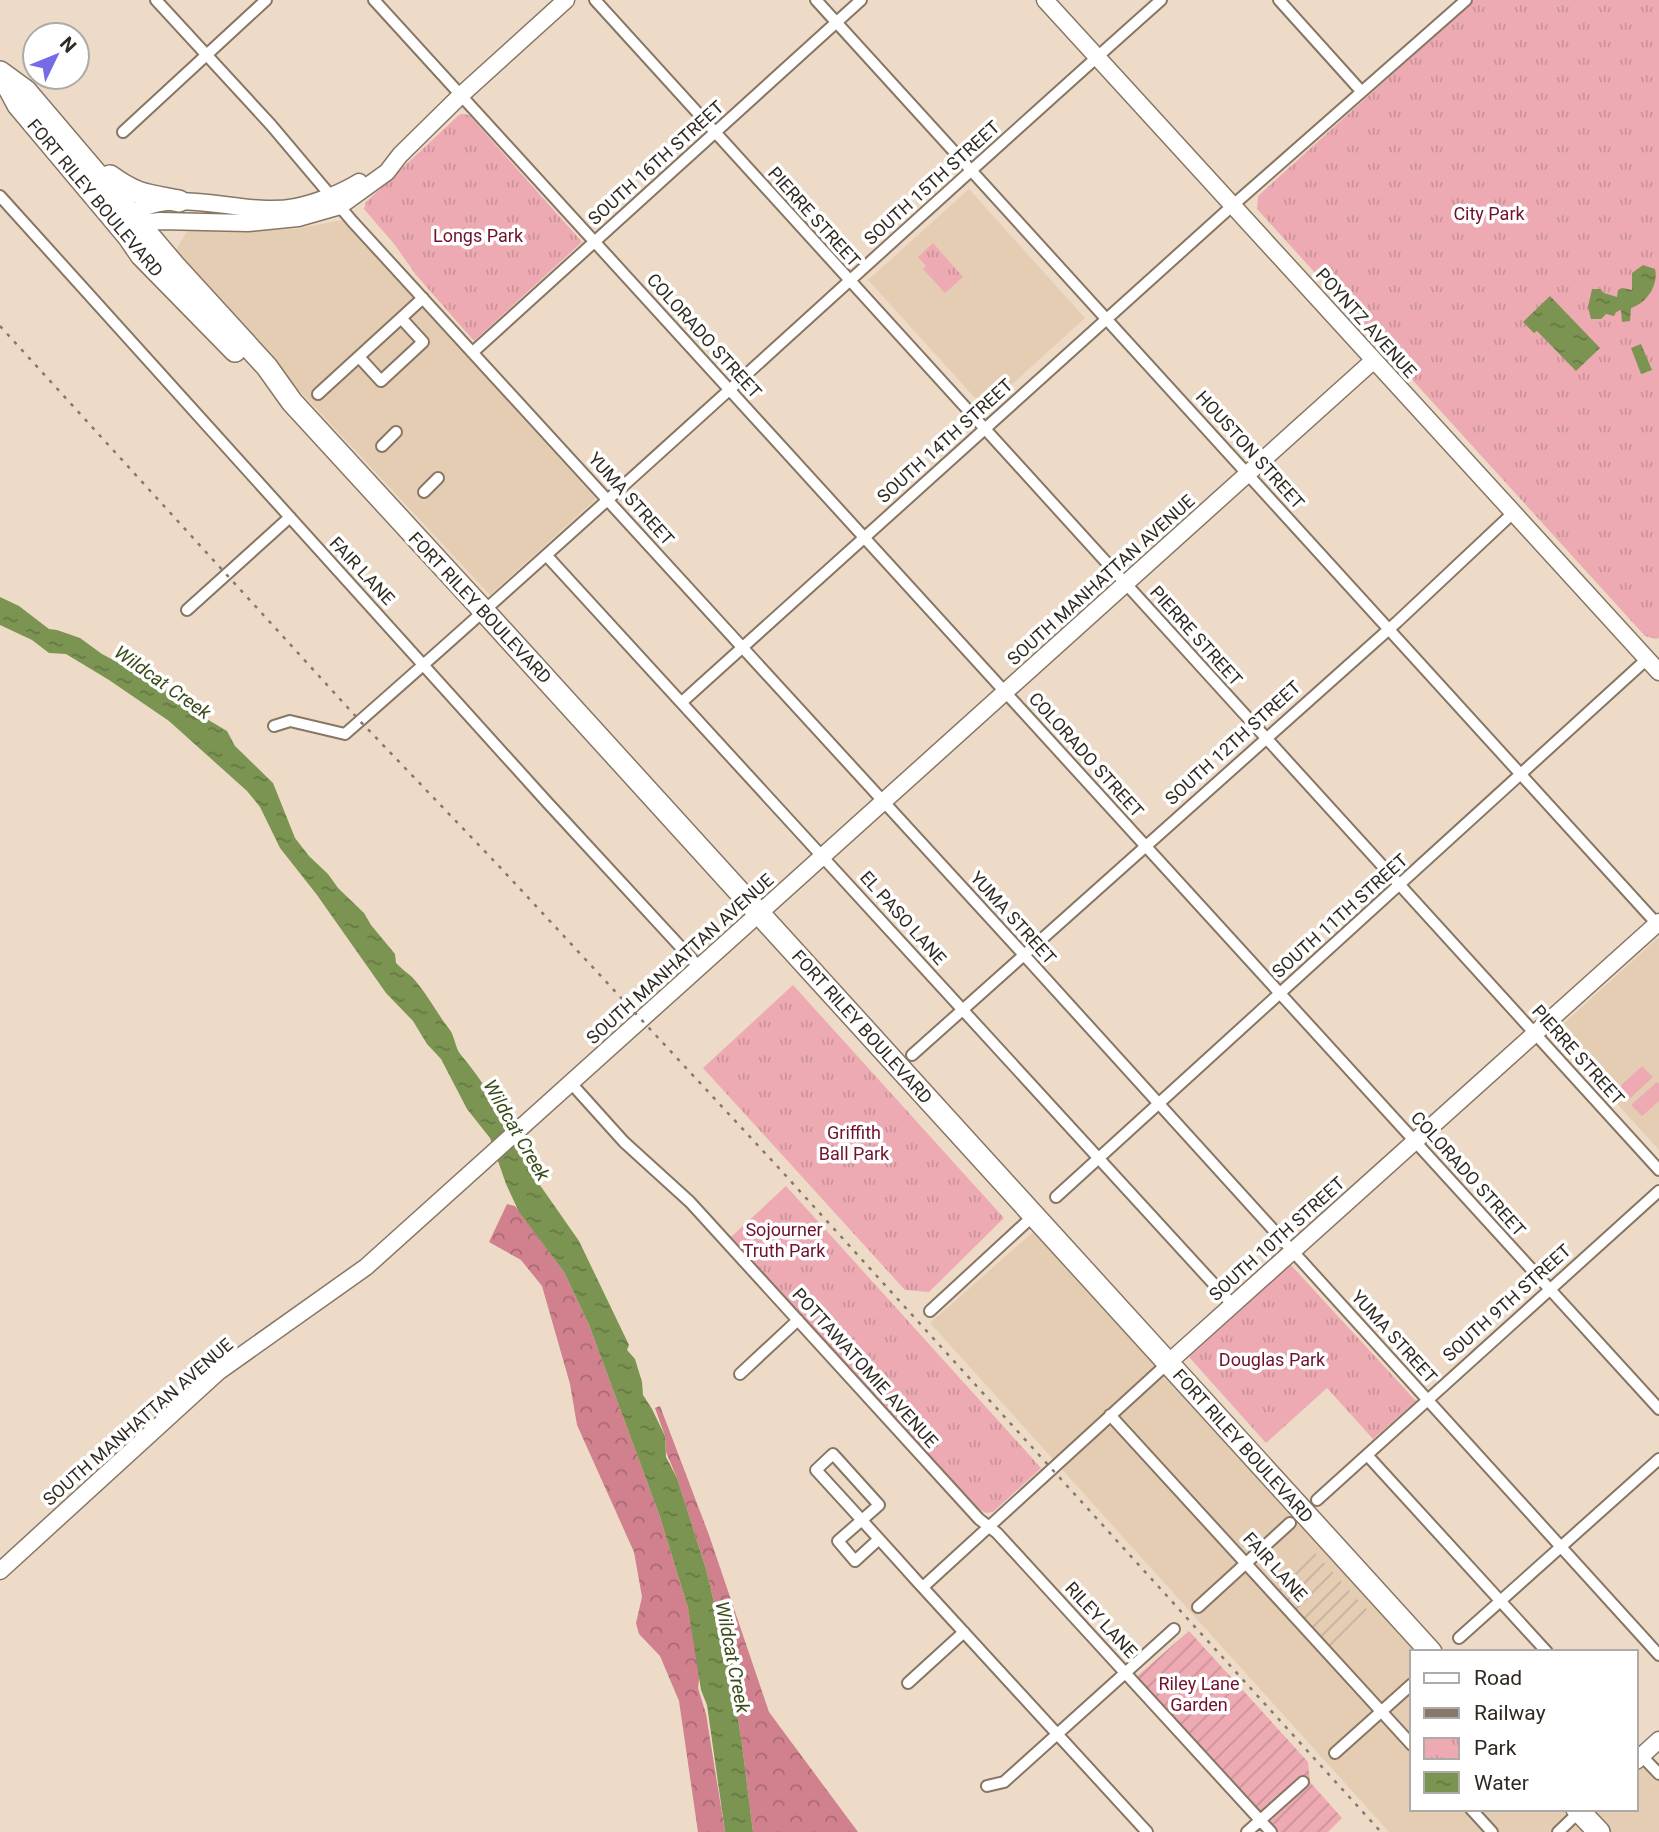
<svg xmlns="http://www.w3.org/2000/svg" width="1659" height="1832" viewBox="0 0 1659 1832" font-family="Roboto,sans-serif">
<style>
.built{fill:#e5cdb4}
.industrial{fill:url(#industrial-furrows)}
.grass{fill:#edaab2}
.forest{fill:url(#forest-crowns)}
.park{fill:url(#park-tufts)}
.garden{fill:url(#garden-furrows)}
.water{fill:url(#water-ripples)}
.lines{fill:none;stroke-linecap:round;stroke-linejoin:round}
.street-casing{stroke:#877664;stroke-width:14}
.secondary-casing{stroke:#877664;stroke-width:19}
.highway-casing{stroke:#877664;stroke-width:24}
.street{stroke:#fff;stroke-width:10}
.secondary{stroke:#fff;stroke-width:16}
.highway{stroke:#fff;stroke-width:21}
.rail{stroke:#86796c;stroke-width:2.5;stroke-dasharray:3.5 7;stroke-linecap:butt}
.labels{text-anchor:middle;stroke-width:7;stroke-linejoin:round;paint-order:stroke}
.street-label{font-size:18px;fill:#312a22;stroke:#fff}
.park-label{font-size:18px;fill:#70112d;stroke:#fff}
.water-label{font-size:19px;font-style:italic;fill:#394b19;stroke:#fff}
</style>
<defs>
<pattern id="industrial-furrows" width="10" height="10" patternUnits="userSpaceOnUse" patternTransform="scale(1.75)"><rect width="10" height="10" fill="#e5cdb4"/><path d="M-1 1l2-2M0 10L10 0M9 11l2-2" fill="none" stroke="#c5b09a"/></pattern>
<pattern id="forest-crowns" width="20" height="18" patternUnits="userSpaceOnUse" patternTransform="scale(1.75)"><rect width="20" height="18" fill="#d0818d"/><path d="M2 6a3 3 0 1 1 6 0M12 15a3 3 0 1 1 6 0" fill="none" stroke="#a96a73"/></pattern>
<pattern id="park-tufts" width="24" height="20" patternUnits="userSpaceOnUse" patternTransform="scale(1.75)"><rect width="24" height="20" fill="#edaab2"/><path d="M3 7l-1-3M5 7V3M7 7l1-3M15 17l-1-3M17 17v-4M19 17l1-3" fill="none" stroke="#cc9299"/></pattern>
<pattern id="garden-furrows" width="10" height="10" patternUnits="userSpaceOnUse" patternTransform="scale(1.75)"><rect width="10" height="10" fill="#edaab2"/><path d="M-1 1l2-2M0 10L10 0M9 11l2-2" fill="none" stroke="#cc9299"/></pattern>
<pattern id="water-ripples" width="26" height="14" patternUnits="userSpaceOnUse" patternTransform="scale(1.75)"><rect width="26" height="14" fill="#7b9451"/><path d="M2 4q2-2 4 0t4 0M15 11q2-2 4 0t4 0" fill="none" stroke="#657943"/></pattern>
</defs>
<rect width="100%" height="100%" fill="#eedbc7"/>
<path class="built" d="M969 189 1085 318 985 409 868 280Z
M342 220 596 499 490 595 173 255 190 226 253 231 295 229Z
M1659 937V1150L1553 1033Z
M1033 1232 1415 1652H1412V1809H1636V1752L1659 1776V1832H1389L930 1323Z"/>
<path class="industrial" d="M1313 1551 1372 1615 1333 1650 1274 1587Z"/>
<path class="grass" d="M1642 1066 1653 1077 1627 1101 1617 1089Z
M1657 1082 1659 1084V1101L1642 1116 1631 1105Z"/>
<path class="forest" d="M507 1204 515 1206 564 1272 589 1325 659 1514 688 1608 700 1672 698 1688 706 1714 725 1832H698L679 1701 660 1656 639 1634 636 1623 642 1597 634 1552 577 1425 570 1384 542 1286 521 1260 489 1242Z
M660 1406 709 1535 769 1712 858 1832H753L742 1744 730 1669 706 1569 677 1478 666 1452 665 1436 655 1408Z"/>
<path class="park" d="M1474 0H1659V638L1656 639 1645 636 1257 209 1258 196Z
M463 114 469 115 582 242 474 341 416 275 395 245 364 209 366 202 459 115Z
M933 243 963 277 945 293 923 269 926 266 918 257Z
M793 985 1004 1218 929 1292 905 1290 703 1068Z
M786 1186 1041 1468 993 1512 986 1513 977 1508 731 1237Z
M1290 1264 1416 1401 1373 1439 1327 1388 1266 1443 1189 1357Z"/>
<path class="garden" d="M1189 1631 1308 1762 1310 1782 1342 1818 1328 1832H1276L1135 1678Z"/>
<path class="water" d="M1643 265 1655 269C1659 285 1646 304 1631 308L1630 321 1622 322 1621 310 1616 312 1614 316 1606 314 1601 319H1591L1588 307 1592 289H1600L1604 293 1617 297 1618 290 1622 288 1632 290V273Z
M1550 296 1600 348 1576 371 1537 331 1534 333 1523 322Z
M1641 344 1652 370 1641 374 1631 348Z
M0 597 19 606 49 629 57 630 80 638 102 654 167 689 190 709 227 731 235 746 273 783 295 838 309 856 328 874 338 888 364 913 371 925 395 954 396 963C401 968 407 973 412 977 427 993 437 1014 450 1030 455 1037 455 1048 461 1055 484 1082 503 1114 517 1147L518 1154 522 1153 527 1157 528 1168 579 1241 629 1345 627 1350 635 1359 642 1382 643 1395 652 1409 665 1436 666 1457 677 1478 706 1569 730 1669 742 1744 753 1832H725L707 1705 701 1690 688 1608 659 1514 589 1325 564 1272 519 1212 506 1184 490 1138 467 1109 441 1059 427 1044 413 1021 386 993 317 895 280 848 260 807 247 791 169 721 109 680 66 654 49 653 32 640 0 625Z"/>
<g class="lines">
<g class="street-casing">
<path id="street" d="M156 0 271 125 352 221 1024 955 1659 1655
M374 0 1659 1409
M595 0 1659 1170
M816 0 1657 924
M1279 0 1361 91
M123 132 266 0
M0 196 546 801 700 968
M473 352 861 0
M359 357 381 381 423 342 401 318
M318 394 423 298
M382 446 396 432
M424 492 438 478
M547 556 1233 1305
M187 610 290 517
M682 702 1232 206 1466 0
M274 726 290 721 345 734C620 493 888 243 1161 0
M912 1055 1397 622 1513 513
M570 1082 624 1142 690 1202 979 1519 997 1533 1271 1832
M1056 1197 1647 659
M930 1311 1033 1216
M740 1374 798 1320
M1110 1415 1412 1745
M1367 1455 1547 1652
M1317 1500 1659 1191
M879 1539 855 1561 838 1541 879 1505 833 1454 816 1470C849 1506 882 1542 915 1579L1147 1832
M923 1587 1168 1363
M1198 1607 1290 1523
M1459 1638 1659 1459
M908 1683 964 1632
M1638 1752 1659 1774
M1335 1753 1412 1684
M987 1786 1004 1782 1174 1629
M1471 1809 1492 1832
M1247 1832 1303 1782
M1558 1832 1579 1812"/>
</g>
<g class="secondary-casing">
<path id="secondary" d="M1045 0 1659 672
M122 220C171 180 239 218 295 207 316 203 341 193 359 182
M133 233 150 222 160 221 248 223 298 218 340 206 387 172 400 155 460 96 566 0
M1168 1363 1659 922
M0 1571 218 1372 366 1267 1374 360
M1636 1761 1659 1740"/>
</g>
<g class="highway-casing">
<path id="highway" d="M0 72 26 91 174 265 267 367 292 402 484 611 1431 1652
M3 77 18 105 128 236 141 255 235 351
M110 176C137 196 148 195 179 201
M1577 1809 1599 1832"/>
</g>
<use href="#street" class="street"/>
<use href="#secondary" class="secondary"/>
<use href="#highway" class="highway"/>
<path class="rail" d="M0 326 360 721 497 864 777 1166 1381 1832"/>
</g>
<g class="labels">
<g class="street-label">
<text transform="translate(656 163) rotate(-42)" y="6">SOUTH 16TH STREET</text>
<text transform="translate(932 183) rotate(-42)" y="6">SOUTH 15TH STREET</text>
<text transform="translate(95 198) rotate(50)" y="6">FORT RILEY BOULEVARD</text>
<text transform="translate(814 217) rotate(48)" y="6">PIERRE STREET</text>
<text transform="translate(1366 323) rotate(48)" y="6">POYNTZ AVENUE</text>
<text transform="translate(704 336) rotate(48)" y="6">COLORADO STREET</text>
<text transform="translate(945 441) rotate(-42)" y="6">SOUTH 14TH STREET</text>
<text transform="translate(1250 450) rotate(48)" y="6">HOUSTON STREET</text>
<text transform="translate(631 499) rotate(48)" y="6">YUMA STREET</text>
<text transform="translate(362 571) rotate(47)" y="6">FAIR LANE</text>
<text transform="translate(1101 580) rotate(-42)" y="6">SOUTH MANHATTAN AVENUE</text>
<text transform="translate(480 608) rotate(47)" y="6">FORT RILEY BOULEVARD</text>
<text transform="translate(1196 636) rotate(48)" y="6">PIERRE STREET</text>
<text transform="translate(1233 743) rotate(-42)" y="6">SOUTH 12TH STREET</text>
<text transform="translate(1086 755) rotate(48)" y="6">COLORADO STREET</text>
<text transform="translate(1340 916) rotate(-42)" y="6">SOUTH 11TH STREET</text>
<text transform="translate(903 918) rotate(48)" y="6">EL PASO LANE</text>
<text transform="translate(1013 918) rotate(48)" y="6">YUMA STREET</text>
<text transform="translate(680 959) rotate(-42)" y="6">SOUTH MANHATTAN AVENUE</text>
<text transform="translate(862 1027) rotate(48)" y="6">FORT RILEY BOULEVARD</text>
<text transform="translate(1578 1055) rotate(48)" y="6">PIERRE STREET</text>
<text transform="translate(1468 1174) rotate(48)" y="6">COLORADO STREET</text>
<text transform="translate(1277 1239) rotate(-42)" y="6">SOUTH 10TH STREET</text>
<text transform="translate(1507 1303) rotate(-42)" y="6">SOUTH 9TH STREET</text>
<text transform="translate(1394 1337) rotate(48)" y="6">YUMA STREET</text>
<text transform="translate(865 1368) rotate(48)" y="6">POTTAWATOMIE AVENUE</text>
<text transform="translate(138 1422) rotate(-41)" y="6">SOUTH MANHATTAN AVENUE</text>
<text transform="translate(1243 1446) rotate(48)" y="6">FORT RILEY BOULEVARD</text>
<text transform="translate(1275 1567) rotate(48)" y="6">FAIR LANE</text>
<text transform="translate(1101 1620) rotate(47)" y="6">RILEY LANE</text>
</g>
<g class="park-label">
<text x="1489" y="220">City Park</text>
<text x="478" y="242">Longs Park</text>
<text x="854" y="1139">Griffith<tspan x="854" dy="21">Ball Park</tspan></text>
<text x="784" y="1236">Sojourner<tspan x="784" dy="21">Truth Park</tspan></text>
<text x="1272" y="1366">Douglas Park</text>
<text x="1199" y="1690">Riley Lane<tspan x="1199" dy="21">Garden</tspan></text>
</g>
<g class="water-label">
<text transform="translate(163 682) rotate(35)" y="7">Wildcat Creek</text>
<text transform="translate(517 1130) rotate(60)" y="7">Wildcat Creek</text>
<text transform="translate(733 1657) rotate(79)" y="7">Wildcat Creek</text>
</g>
</g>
<rect x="1410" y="1650" width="228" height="161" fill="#ffffff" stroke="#adaaa7" stroke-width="2"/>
<rect x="1424" y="1673" width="35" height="10" fill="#ffffff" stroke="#adaaa7" stroke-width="2"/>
<text x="1474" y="1685" font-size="21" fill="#312a22">Road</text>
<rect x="1424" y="1708" width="35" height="10" fill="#86796c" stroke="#adaaa7" stroke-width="2"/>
<text x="1474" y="1720" font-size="21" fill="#312a22">Railway</text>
<rect x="1424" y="1738" width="35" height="21" fill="url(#park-tufts)" stroke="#adaaa7" stroke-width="2"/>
<text x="1474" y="1755" font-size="21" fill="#312a22">Park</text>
<rect x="1424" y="1772" width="35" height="21" fill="url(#water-ripples)" stroke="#adaaa7" stroke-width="2"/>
<text x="1474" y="1790" font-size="21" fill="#312a22">Water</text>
<g transform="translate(56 56) rotate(47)"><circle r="33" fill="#ffffff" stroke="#adaaa7" stroke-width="2"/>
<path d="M0-5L12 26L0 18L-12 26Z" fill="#766be6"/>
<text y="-10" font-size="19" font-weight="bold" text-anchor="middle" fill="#312a22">N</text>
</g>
</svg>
